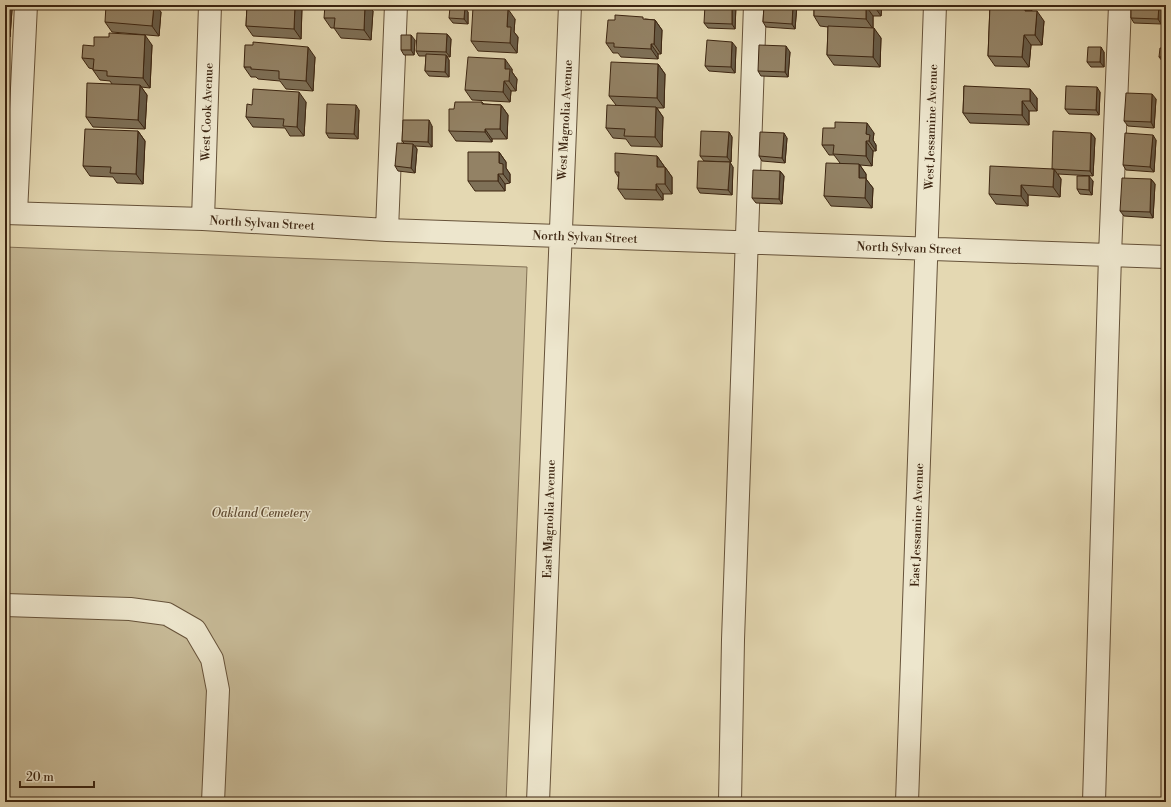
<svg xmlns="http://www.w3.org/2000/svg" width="1171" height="807" viewBox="0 0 1171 807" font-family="'Libre Bodoni',serif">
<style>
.green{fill:#c7ba97;stroke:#827054}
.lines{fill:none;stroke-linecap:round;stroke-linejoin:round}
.minor-casing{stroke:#665239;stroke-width:24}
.minor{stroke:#ede6cd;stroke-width:22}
.wall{fill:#7e7057;stroke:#3c2511}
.shaded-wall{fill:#675b47;stroke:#3c2511}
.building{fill:#938265;stroke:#3c2511}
.labels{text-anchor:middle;stroke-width:3;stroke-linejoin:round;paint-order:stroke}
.street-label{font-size:12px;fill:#3c2511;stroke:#ede6cd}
.park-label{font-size:12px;font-style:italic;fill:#5f4a32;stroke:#ede6cd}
</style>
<rect width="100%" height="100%" fill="#e4d8b2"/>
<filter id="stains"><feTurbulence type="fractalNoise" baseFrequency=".005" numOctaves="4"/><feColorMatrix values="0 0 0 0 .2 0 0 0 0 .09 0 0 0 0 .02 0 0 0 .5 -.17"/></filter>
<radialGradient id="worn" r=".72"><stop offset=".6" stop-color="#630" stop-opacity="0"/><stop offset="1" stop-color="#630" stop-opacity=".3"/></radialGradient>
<path class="green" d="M5 247 527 267 506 802H5Z"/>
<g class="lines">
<g class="minor-casing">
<path id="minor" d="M5 213 203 219 387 230 1166 257
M16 213 26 5
M203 219 210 5
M387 230 396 5
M5 605 130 609 167 614 195 630 212 659 218 690 213 802
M538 802 570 5
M730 802 733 640 755 5
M907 802 935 5
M1094 802 1110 255 1120 5"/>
</g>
<use href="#minor" class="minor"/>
</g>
<path class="wall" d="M5 5H8L12 10 10 37H5Z
M247 5H301L302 7 301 39 253 36 246 26Z
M614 5H659V9L615 7Z
M736 5 735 29 708 28 704 23Z
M764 5H797L795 29 766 27 763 22Z
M814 5H882L881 16H873V28L881 38 880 67 834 65 827 55 828 27 820 26 814 16Z
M990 5H1028L1032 11 1044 21 1042 45H1031L1029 67 995 66 988 56Z
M1131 5H1162L1161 24 1134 23 1131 18Z
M373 11 371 40 341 38 334 28H331L324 18Z
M161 12 159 36 112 32 105 22Z
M468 12V24L453 23 449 18Z
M515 19 514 32 518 37 517 53 478 51 471 41Z
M645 19 655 20 662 30 661 54H658V59L621 57 618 53H613L606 43Z
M447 34 451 39 450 57H447L449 60V77L429 76 425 71 426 56H419L416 51Z
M415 40 414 55H404L401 50Z
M152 45 150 88 141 87 147 95 145 129 93 127 86 117 112 84 110 81 100 80 93 70V69L89 68 82 58 94 46Z
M736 47 735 73 709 71 705 66Z
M1166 48V62H1163L1159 57Z
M790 52 788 77 761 76 758 71Z
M1104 52V67H1091L1087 62Z
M315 57 313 91 286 89 280 81 258 79 256 77H251L244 67Z
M658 64 665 74 664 108H657L663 117 662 147 631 146 626 139 613 138 606 128 616 105 609 96Z
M512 69V72L517 79 516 91H511L510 102 472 100 465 90Z
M964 86 1037 98V111H1029V125L970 123 963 113Z
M1100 92 1099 115 1069 114 1065 109Z
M1156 99 1154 128 1128 126 1124 121Z
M306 102 304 136H290L285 128 253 127 246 117 252 105Z
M482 102 484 104 501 105 508 115 507 139H492V142L456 141 449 131 454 109Z
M359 110 358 139 329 138 326 133Z
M432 126V147L415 146 417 149 415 173 398 171 395 166 404 143 402 141Z
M138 131 145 141 143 184 117 183 113 177 90 176 83 166Z
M729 132 732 137 731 162 704 161 700 156Z
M874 133 873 140 876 145V151H873L872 166 860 165 866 174V179L873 188 872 208 831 206 824 196 840 163 834 155H829L822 145Z
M1091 133 1095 138 1093 176 1058 174 1061 179 1060 197 1028 195V206L996 204 989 194 1052 169Z
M787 138 785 163 762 161 759 156Z
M1156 140 1154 172 1126 170 1123 165Z
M499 152 506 162V168L510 174V183L505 184V191H475L468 181Z
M657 156 664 166V167H665L672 177V194H663V200L625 199 618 189 619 178 615 172Z
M733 167 732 195 700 193 697 188Z
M780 171 784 176 782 204 756 203 752 198Z
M1151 179 1155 184 1153 218 1124 216 1120 211Z
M1093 181 1092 195 1080 194 1077 189Z"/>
<path class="shaded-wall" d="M8 5 12 10 10 37 7 32Z
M154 5H156L161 12 159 36 152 26Z
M295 5H301L302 7 301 39 294 29Z
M365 5H368L373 11 371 40 364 30Z
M656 5H659V9Z
M732 5H736L735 29 732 24Z
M793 5H797L795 29 792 24Z
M874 5H882L881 16 874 6Z
M1025 5H1028L1032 11H1025Z
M1159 5 1162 6 1161 24 1158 19Z
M866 6 873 16V29L866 19Z
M465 7 468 12V24L464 19Z
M508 9 515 19 514 32 518 37 517 53 510 43 507 27Z
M1037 11 1044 21 1042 45 1035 35Z
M655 20 662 30 661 54 654 44Z
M874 28 881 38 880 67 873 57Z
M447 34 451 39 450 57 446 52Z
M145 35 152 45 150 88 143 78Z
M411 35 415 40 414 55 411 50Z
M1024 35 1031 45 1029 67 1022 57Z
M732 42 736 47 735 73 731 67Z
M651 44 658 54V59L651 49Z
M786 46 790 52 788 77 785 72Z
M308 47 315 57 313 91 306 81Z
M1101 47 1104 52V67L1100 62Z
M446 55 449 60V77L445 72Z
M505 59 512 69V72L517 79 516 91 509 81 505 69Z
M658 64 665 74 664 108 657 98Z
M504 81 511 91 510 102 503 92Z
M140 85 147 95 145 129 138 120Z
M1097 87 1100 92 1099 115 1096 110Z
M1030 89 1037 98V111L1030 101Z
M299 92 306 102 304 136 297 127Z
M1152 94 1156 99 1154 128 1151 122Z
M1022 101 1029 111V125L1022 115Z
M356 105 359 110 358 139 354 134Z
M501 105 508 115 507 139 500 129Z
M656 107 663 117 662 147 655 137Z
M429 120 432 126V147L428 142Z
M867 123 874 133 873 140 876 145V151L869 141 866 134Z
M485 129 492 139V142L485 132Z
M138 131 145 141 143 184 136 174Z
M729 132 732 137 731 162 727 157Z
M784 133 787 138 785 163 782 158Z
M1091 133 1095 138 1093 176 1090 171Z
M1153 135 1156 140 1154 172 1150 167Z
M866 141 873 151 872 166 866 156Z
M413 144 417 149 415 173 411 168Z
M499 152 506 162V168L510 174V183L503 174 499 163Z
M657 156 664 166V177L657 167Z
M730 162 733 167 732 195 728 190Z
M859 164 866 174V179L873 188 872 208 865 198 859 178Z
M665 167 672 177V194L665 184Z
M1054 169 1061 179 1060 197 1053 187Z
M780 171 784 176 782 204 779 199Z
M498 174 505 184V191L498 181Z
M1089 176 1093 181 1092 195 1089 190Z
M1151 179 1155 184 1153 218 1150 212Z
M656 184 663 194V200L656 190Z
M1021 185 1028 195V206L1021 196Z"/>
<path class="building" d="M5 5H8L7 32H5Z
M106 5H154L152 26 105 22Z
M247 5H295L294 29 246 26Z
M325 5H365L364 30 334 28 335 18H324Z
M705 5H732V24L704 23Z
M764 5H793L792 24 763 22Z
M814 5H874V6H866V19L814 16Z
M990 5H1025V11H1037L1035 35H1024L1022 57 988 56Z
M1131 5H1159L1158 19 1131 18Z
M450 7H465L464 19 449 18Z
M473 7 508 9 507 27H511L510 43 471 41Z
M615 15 643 17V19L655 20 654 44H651V49L614 47V43H606L608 20H615Z
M828 26 874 28 873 57 827 55Z
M109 33 145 35 143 78 107 76V71L93 70 94 59 82 58 83 45 94 46V37H109Z
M417 33 447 34 446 52 416 51Z
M401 35H411V50H401Z
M707 40 732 42 731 67 705 66Z
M253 42 308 47 306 81 279 79V71L251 69V67H244L245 45H253Z
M759 45 786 46 785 72 758 71Z
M1088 47H1101L1100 62H1087Z
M1160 48H1166V57H1159Z
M426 54 446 55 445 72 425 71Z
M468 57 505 59V69H510L509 81H504L503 92 465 90Z
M611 62 658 64 657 98 609 96Z
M87 83 140 85 138 120 86 117Z
M964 86 1030 89V101H1022V115L963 113Z
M1066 86 1097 87 1096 110 1065 109Z
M253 89 299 92 297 127 283 126 284 119 246 117 247 104 252 105Z
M1126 93 1152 94 1151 122 1124 121Z
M455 102H482V104L501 105 500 129H485V132L449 131V109H454Z
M327 104 356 105 354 134 326 133Z
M607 105 656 107 655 137 624 136 625 129 606 128Z
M403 120H429L428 142 402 141Z
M835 122 867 123 866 134 870 135 869 141H866V156L833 154 834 145H822L823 128H835Z
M85 129 138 131 136 174 110 173 111 167 83 166Z
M701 131 729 132 727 157 700 156Z
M1053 131 1091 133 1090 171 1052 169Z
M760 132 784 133 782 158 759 156Z
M1125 133 1153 135 1150 167 1123 165Z
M397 143 413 144 411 168 395 166Z
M468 152H499V163L503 164V174H498V181H468Z
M615 153 657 156V167H665V184H656V190L618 189 619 172H615Z
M698 161 730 162 728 190 697 188Z
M826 163 859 164V178H866L865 198 824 196Z
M990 166 1054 169 1053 187 1021 185V196L989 194Z
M753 170 780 171 779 199 752 198Z
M1077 176H1089V190L1077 189Z
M1122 178 1151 179 1150 212 1120 211Z"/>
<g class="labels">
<g class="street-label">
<text transform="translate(207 112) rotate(-88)" y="4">West Cook Avenue</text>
<text transform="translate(565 120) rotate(-87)" y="4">West Magnolia Avenue</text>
<text transform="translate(931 127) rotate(-88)" y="4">West Jessamine Avenue</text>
<text transform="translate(262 223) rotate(3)" y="4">North Sylvan Street</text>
<text transform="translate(585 237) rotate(2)" y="4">North Sylvan Street</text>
<text transform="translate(909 248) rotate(2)" y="4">North Sylvan Street</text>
<text transform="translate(549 519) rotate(-88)" y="4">East Magnolia Avenue</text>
<text transform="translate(917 525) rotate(-88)" y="4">East Jessamine Avenue</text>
</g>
<g class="park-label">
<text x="261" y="517">Oakland Cemetery</text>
</g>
</g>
<rect width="1171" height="807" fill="none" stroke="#e4d8b2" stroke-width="20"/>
<rect x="6" y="6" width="1159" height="795" fill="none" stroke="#3c2511" stroke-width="2"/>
<rect x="10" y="10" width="1151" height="787" fill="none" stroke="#3c2511"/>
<path d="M20 781v6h74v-6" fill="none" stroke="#3c2511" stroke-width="2"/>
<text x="26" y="781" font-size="12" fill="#3c2511" stroke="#ede6cd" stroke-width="3" paint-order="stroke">20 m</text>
<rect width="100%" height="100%" filter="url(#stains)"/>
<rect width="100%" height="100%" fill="url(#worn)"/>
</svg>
